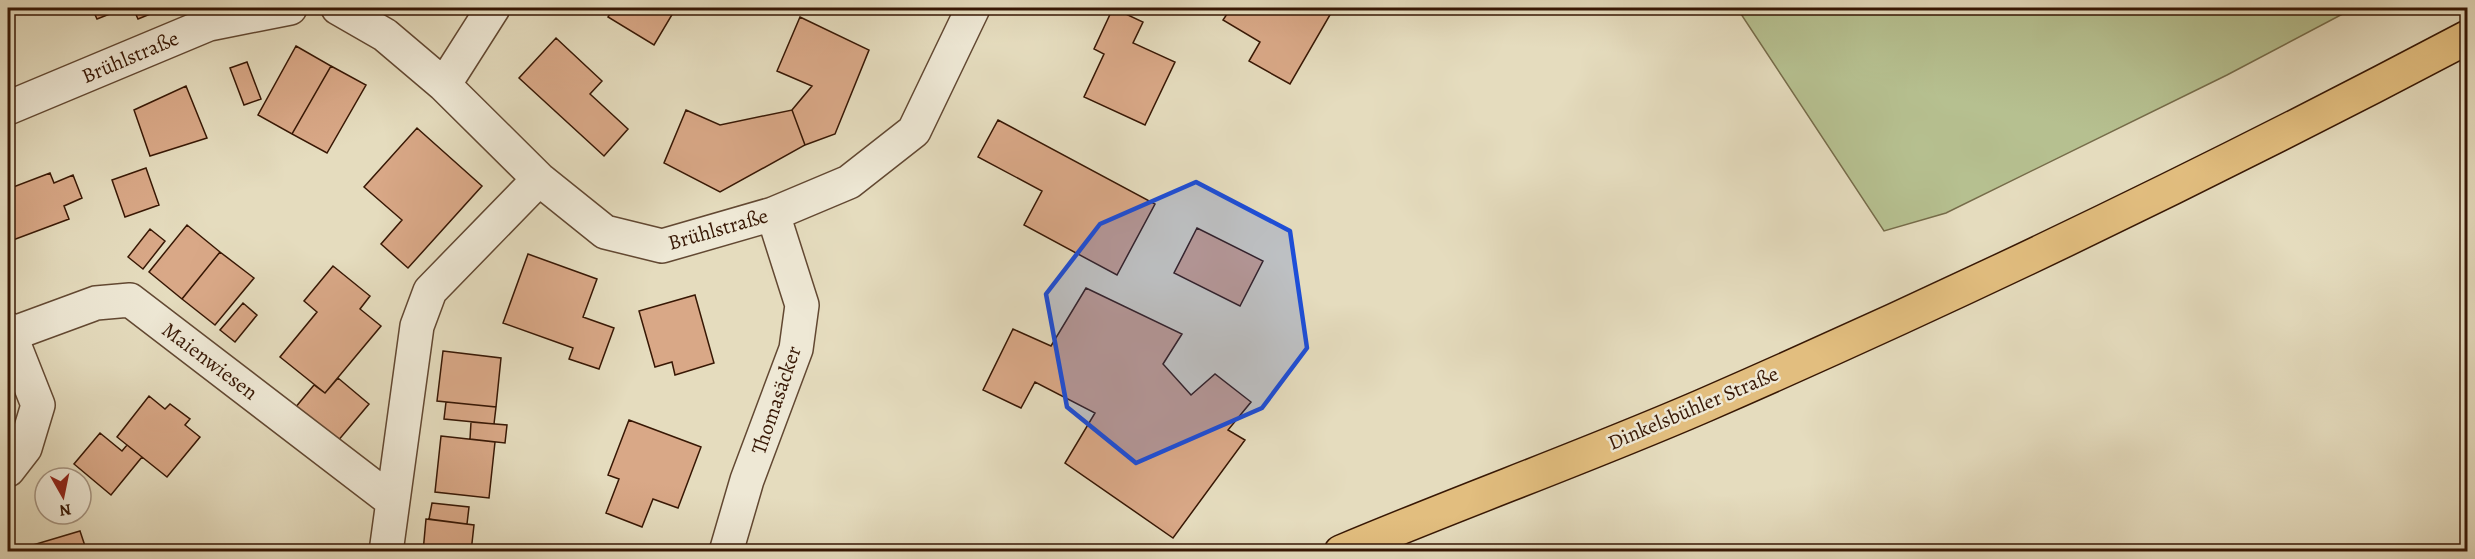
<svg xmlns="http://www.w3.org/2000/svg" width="2475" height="559" viewBox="0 0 2475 559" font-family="Alegreya,serif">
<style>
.green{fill:#b6c090;stroke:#766c4a;stroke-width:1.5}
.building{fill:#d9a887;stroke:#371704;stroke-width:1.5}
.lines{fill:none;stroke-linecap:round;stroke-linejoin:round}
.minor-casing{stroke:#624832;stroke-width:36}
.major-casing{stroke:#371704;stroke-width:36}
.minor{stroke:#eee8d5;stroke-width:33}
.major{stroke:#e2be7f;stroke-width:33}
.marked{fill:#1d4ed8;fill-opacity:0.2;stroke:#1d4ed8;stroke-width:4.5;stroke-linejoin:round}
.labels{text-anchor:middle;stroke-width:5;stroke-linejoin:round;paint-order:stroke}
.street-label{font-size:21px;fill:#371704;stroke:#eee8d5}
</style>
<rect width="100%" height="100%" fill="#e5dcbe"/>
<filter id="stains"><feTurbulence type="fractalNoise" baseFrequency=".00333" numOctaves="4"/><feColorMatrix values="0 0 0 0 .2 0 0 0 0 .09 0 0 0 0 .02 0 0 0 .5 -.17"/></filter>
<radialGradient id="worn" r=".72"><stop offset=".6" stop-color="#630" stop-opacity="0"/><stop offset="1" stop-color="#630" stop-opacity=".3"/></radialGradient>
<path class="green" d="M1737 8H2354L2227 75 1946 213 1884 231Z"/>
<path class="building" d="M92 8H125L97 19Z
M133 8H165L138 19Z
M614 8H676L654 45 608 17Z
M1113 8 1143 22 1133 43 1175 62 1145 125 1084 97 1104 54 1094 49Z
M1231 8H1334L1290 84 1249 61 1260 42 1223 20Z
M800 17 869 50 835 134 805 145 792 110 812 86 777 71Z
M556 38 602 81 590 94 628 129 604 156 519 78Z
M296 46 331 66 292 134 258 115Z
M247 62 261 99 244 105 230 68Z
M331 66 366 85 327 153 292 134Z
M186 86 207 138 150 156 134 110Z
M686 110 720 125 792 110 805 145 720 192 664 163Z
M998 120 1155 204 1117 275 1024 225 1042 191 978 157Z
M417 128 482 186 408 268 381 244 402 220 364 187Z
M146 168 159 205 125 217 112 180Z
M50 173 54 183 73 175 82 198 64 206 69 219 13 240 8 225V189Z
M187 225 220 252 182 299 149 272Z
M1197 228 1263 261 1240 306 1174 273Z
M150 229 165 241 143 269 128 257Z
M220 252 254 278 215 325 182 299Z
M528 254 597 279 583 317 614 328 599 369 569 359 573 348 503 323Z
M333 266 370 296 360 309 381 326 325 393 280 357 317 312 304 301Z
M1086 288 1182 334 1163 364 1191 395 1215 374 1251 402 1228 430 1245 440 1173 538 1065 463 1095 413 1035 382 1021 408 983 390 1013 329 1051 346Z
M695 295 714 363 675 375 672 362 655 367 639 311Z
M243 303 257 315 235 342 220 330Z
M443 351 501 358 496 407 437 401Z
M338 378 369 404 337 442 295 408 314 385 325 393Z
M149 396 165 409 170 404 190 419 185 425 200 437 167 477 117 437Z
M446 402 496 407 494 424 444 419Z
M629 420 701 447 678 508 653 499 642 527 606 513 619 479 608 475Z
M471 422 507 425 505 443 470 439Z
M100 433 122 451 127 445 142 457 111 495 74 464Z
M441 436 495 442 489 498 435 492Z
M432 503 469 507 467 524 429 519Z
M426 519 474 525 471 552H423Z
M80 531 87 552H16V550Z"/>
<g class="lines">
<g class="minor-casing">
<path id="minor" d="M338 8 385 35 444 85 539 179 605 232 662 246 773 214 849 182 914 131 973 8
M444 85 493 8
M8 108 209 24 290 8
M8 329 38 405 25 448 8 470
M9 335 96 303 130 300 391 500
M386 552 417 326 430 291 539 179
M726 552 747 480 796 349 802 305 773 214"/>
</g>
<g class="major-casing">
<path id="major" d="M1341 552C1462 501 1585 457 1705 405 1964 292 2218 169 2468 37"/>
</g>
<use href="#minor" class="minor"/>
<use href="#major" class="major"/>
</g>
<path class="marked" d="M1196 182 1290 231 1307 348 1262 408 1136 463 1067 407 1046 294 1100 224Z"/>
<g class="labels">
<g class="street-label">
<text transform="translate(130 57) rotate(-23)" y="7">Brühlstraße</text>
<text transform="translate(718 229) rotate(-16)" y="7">Brühlstraße</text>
<text transform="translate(210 361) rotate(37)" y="7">Maienwiesen</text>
<text transform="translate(776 400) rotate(-71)" y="7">Thomasäcker</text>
<text transform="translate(1693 408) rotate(-23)" y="7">Dinkelsbühler Straße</text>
</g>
</g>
<rect width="2475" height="559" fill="none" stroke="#e5dcbe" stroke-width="30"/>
<rect x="9" y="9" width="2457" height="541" fill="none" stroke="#371704" stroke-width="3"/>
<rect x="15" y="15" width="2445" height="529" fill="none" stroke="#371704" stroke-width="1.5"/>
<g transform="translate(63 496) rotate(171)"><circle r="28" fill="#eee8d5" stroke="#a59481" stroke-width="1.5"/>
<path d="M0-4.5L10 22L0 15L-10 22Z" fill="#8f2418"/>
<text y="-9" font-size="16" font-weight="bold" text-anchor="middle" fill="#371704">N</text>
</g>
<rect width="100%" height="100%" filter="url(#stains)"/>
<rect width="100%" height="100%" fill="url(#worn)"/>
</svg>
